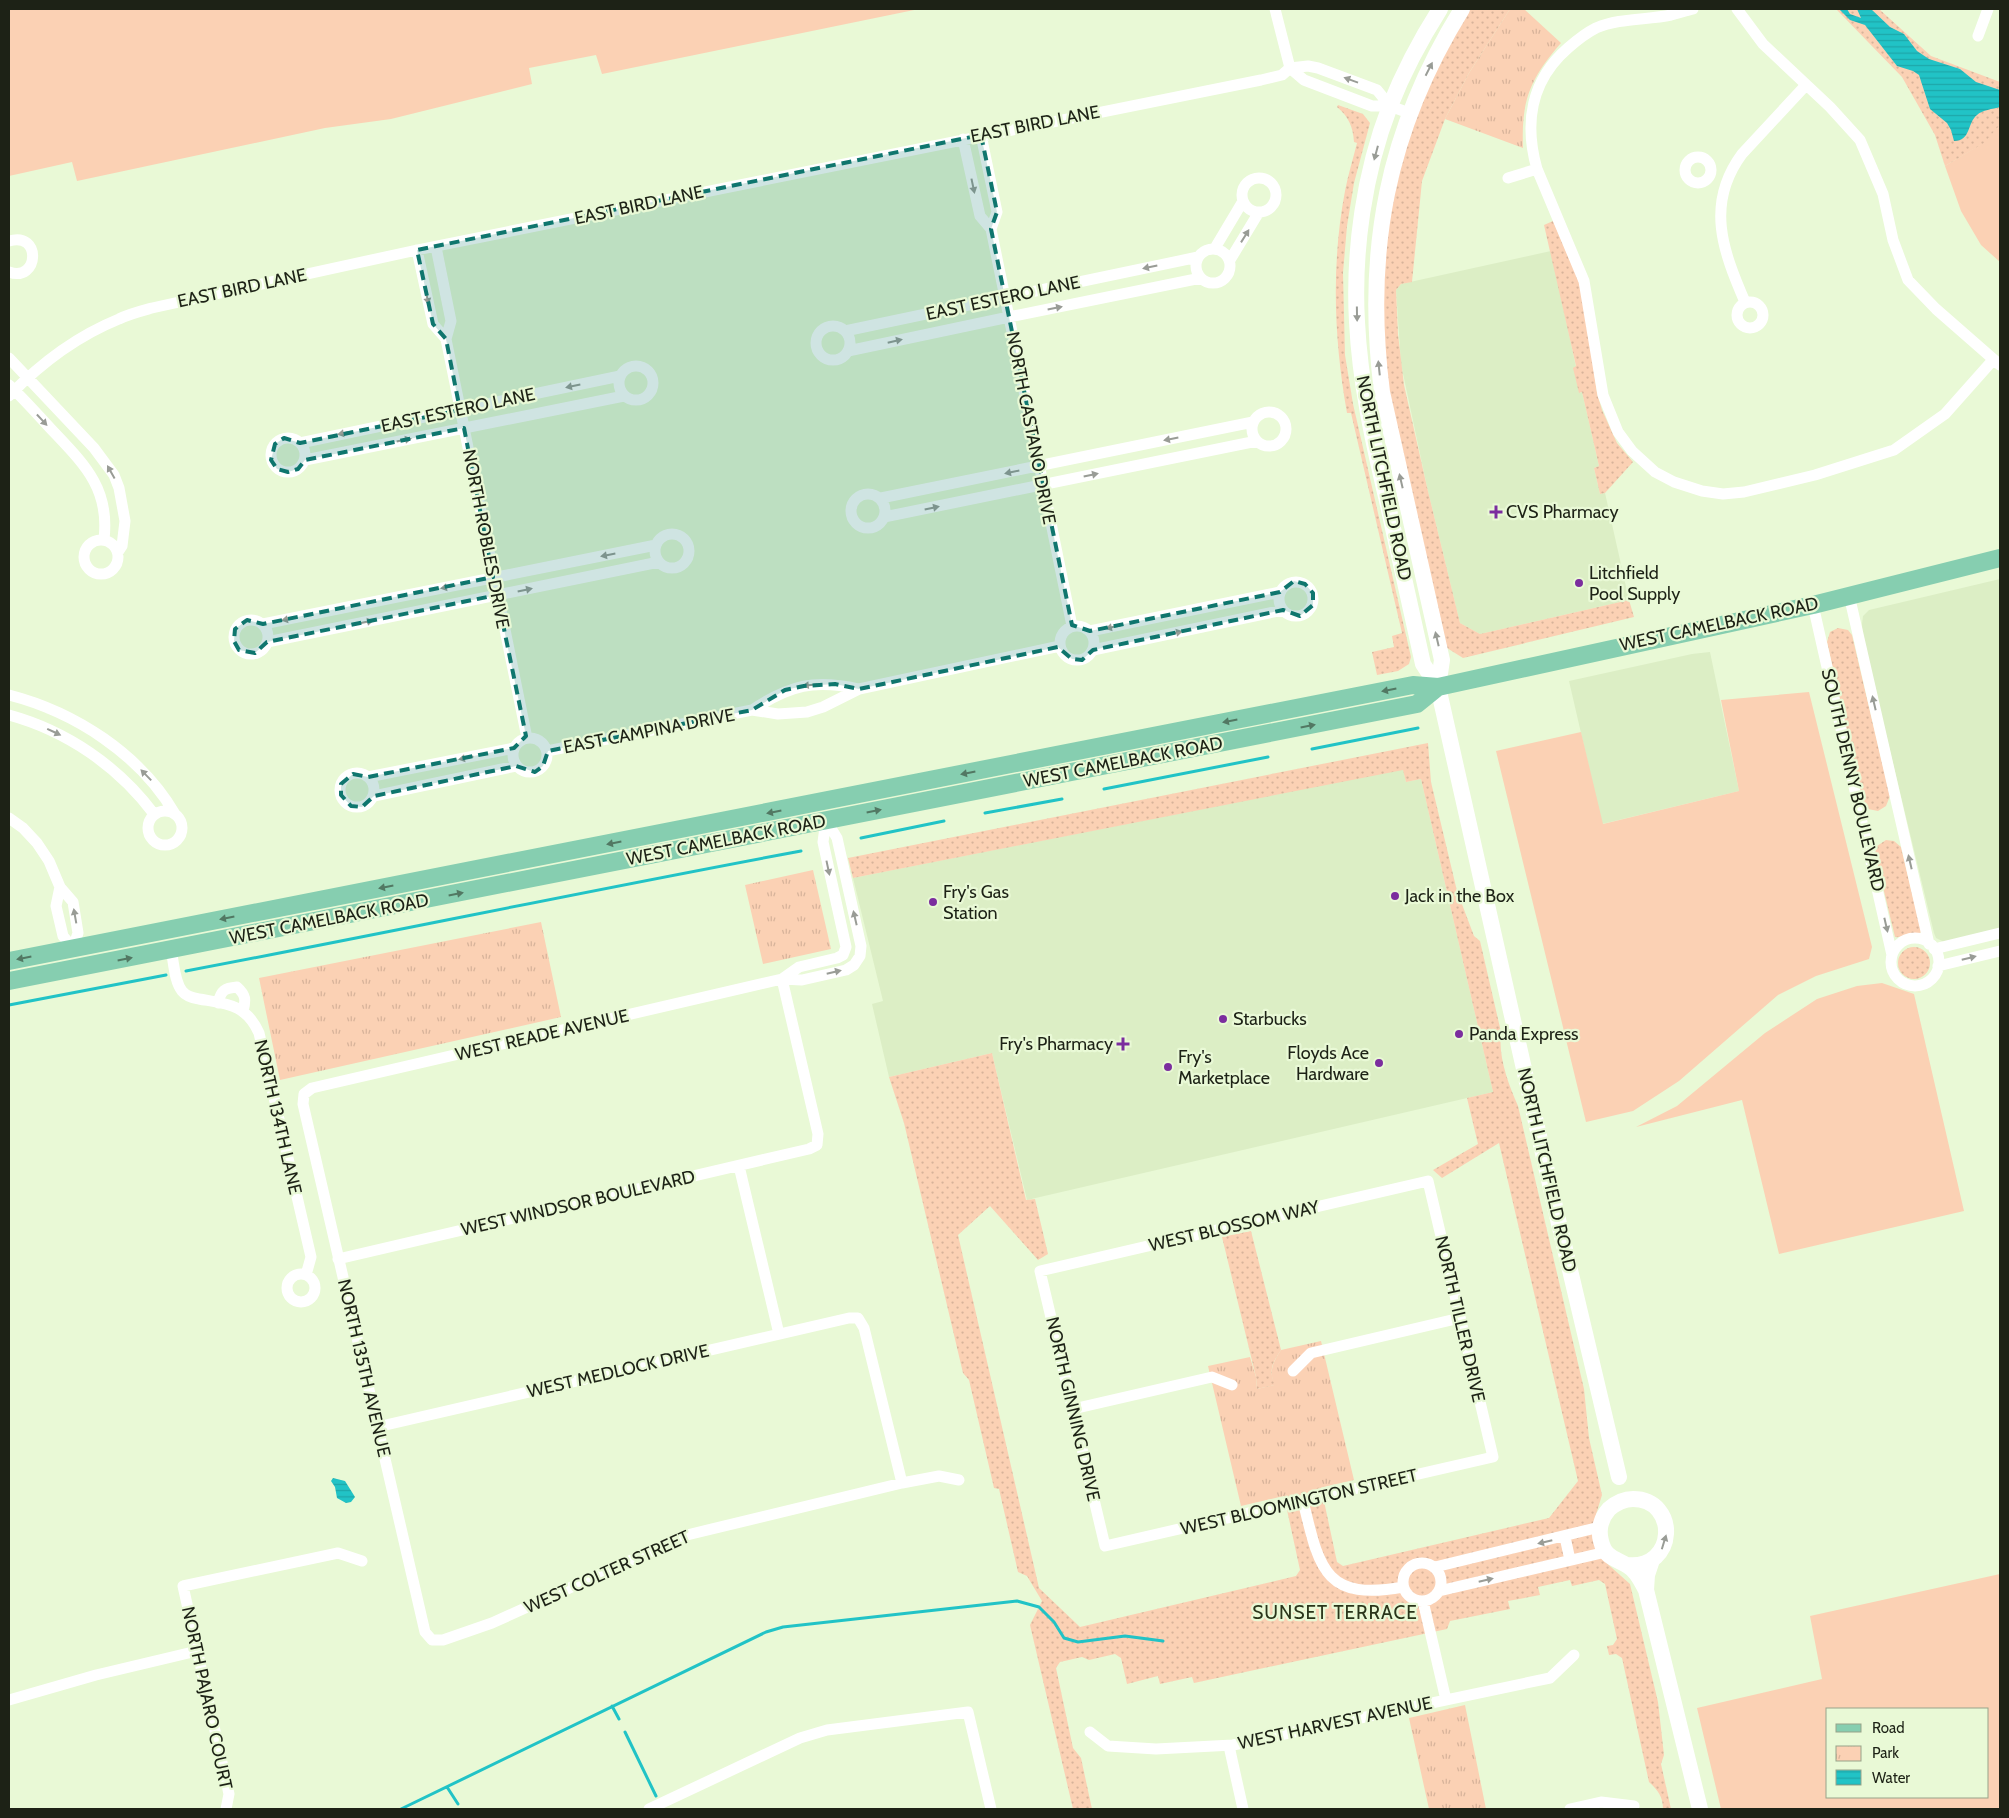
<svg xmlns="http://www.w3.org/2000/svg" width="2009" height="1818" viewBox="0 0 2009 1818" font-family="Cabin,sans-serif">
<style>
.built{fill:#dceec5}
.grass{fill:#fbd1b4;fill-rule:evenodd}
.park{fill:url(#park-tufts)}
.garden{fill:url(#garden-dots)}
.water{fill:url(#water-rules)}
.lines{fill:none;stroke-linecap:round;stroke-linejoin:round}
.stream{stroke:#21c3c6;stroke-width:3}
.street{stroke:#fff;stroke-width:11}
.secondary{stroke:#fff;stroke-width:16}
.primary{stroke:#86ceb0;stroke-width:18}
.oneway{fill:#999c96}
.oneway2{fill:#527863}
.marked{fill:#0f766e;fill-opacity:0.2;stroke:#0f766e;stroke-width:4;stroke-dasharray:10 6;stroke-linejoin:round}
.poi-dot{fill:#7b2d9e;stroke:#e9f9d6;stroke-width:2}
.labels{text-anchor:middle;stroke-width:4.5;stroke-linejoin:round;paint-order:stroke}
.street-label{font-size:18px;fill:#1d2216;stroke:#e9f9d6}
.poi-label{font-size:18px;fill:#1d2216;stroke:#e9f9d6;text-anchor:start}
.neighbourhood-label{font-size:19px;letter-spacing:1px;fill:#2a351a;stroke:#e9f9d6}
</style>
<defs>
<pattern id="park-tufts" width="24" height="20" patternUnits="userSpaceOnUse" patternTransform="scale(1.25)"><rect width="24" height="20" fill="#fbd1b4"/><path d="M3 7l-1-3M5 7V3M7 7l1-3M15 17l-1-3M17 17v-4M19 17l1-3" fill="none" stroke="#d7b39a"/></pattern>
<pattern id="garden-dots" width="8" height="8" patternUnits="userSpaceOnUse" patternTransform="scale(1.25)"><rect width="8" height="8" fill="#fbd1b4"/><path d="M2 2h.1M6 6h.1" fill="none" stroke="#d7b39a" stroke-width="1.8" stroke-linecap="round"/></pattern>
<pattern id="water-rules" width="6" height="5" patternUnits="userSpaceOnUse" patternTransform="scale(1.25)"><rect width="6" height="5" fill="#21c3c6"/><path d="M0 2.5h6" fill="none" stroke="#1da7a9"/></pattern>
</defs>
<rect width="100%" height="100%" fill="#e9f9d6"/>
<path class="built" d="M1551 251 1576 367H1574L1580 393 1582 392 1599 466 1594 468 1600 494 1605 493 1629 600 1480 634 1460 623 1427 487 1401 364 1396 290 1401 284Z
M2000 579V929L1944 942 1936 938 1934 933 1863 639 1862 624 1863 616 1869 610Z
M1710 652 1739 791 1602 824 1569 681 1692 654Z
M1403 769 1406 782 1421 779 1493 1092 1027 1200 992 1053 889 1077 872 1004 883 1001 853 878Z"/>
<path class="grass" d="M9 9H919L602 74 596 55 529 68 532 84 391 119 325 128 77 181 72 162 9 176Z
M2000 124V262L1981 245 1961 211 1945 166 1983 143Z
M1809 692 1872 947 1869 959 1816 976 1778 995 1679 1081 1633 1111 1586 1122 1496 751 1581 732 1603 824 1739 791 1721 700Z
M1882 983 1914 994 1964 1211 1779 1254 1742 1100 1636 1127 1677 1106 1765 1033 1817 999 1857 986Z
M2000 1574V1809H1721L1697 1708 1822 1679 1810 1616ZM1988 1709V1797H1828V1709Z"/>
<path class="park" d="M1510 9H1524L1561 43C1530 79 1521 100 1523 148L1445 119 1469 73Z
M813 870 831 949 763 964 745 885Z
M541 922 561 1017 280 1080 259 978Z
M1321 1341 1354 1480 1241 1506 1208 1366 1250 1357 1256 1377 1257 1389 1274 1385C1269 1370 1273 1362 1281 1350Z
M1465 1705 1486 1809H1429L1409 1718Z"/>
<path class="garden" d="M1470 9H1510L1469 73 1445 119 1422 181 1412 282 1401 284 1396 290 1398 334 1404 385 1427 487 1460 623 1480 634 1629 600 1634 617 1463 658 1447 648 1387 383 1382 329 1384 247 1403 150 1424 93 1461 22Z
M1836 9H1879L1931 56 2000 82V124L1998 127 1984 143 1945 166 1935 135 1902 77Z
M1338 105 1363 114 1370 123 1354 183 1347 226 1343 273 1345 355 1353 404 1411 657 1409 664 1398 671 1377 675 1372 652 1394 647 1392 636 1402 633 1351 413H1347C1334 340 1331 265 1345 191 1348 175 1353 159 1357 143L1354 142C1353 127 1349 117 1337 107Z
M1553 221 1578 279 1584 302 1597 393 1602 410 1617 443 1633 462 1605 493 1600 494 1594 468 1599 466 1582 392 1579 393 1573 368 1576 366 1544 225Z
M1838 628 1848 630 1852 635 1890 796 1886 806 1878 811 1868 809 1863 803 1827 642 1830 632Z
M1428 743 1431 782 1457 891 1474 936 1480 941 1501 1032C1498 1057 1508 1083 1518 1106L1584 1389 1589 1438 1602 1495 1594 1521 1602 1559 1630 1584 1658 1702 1664 1755 1661 1764 1671 1809H1663C1663 1797 1658 1790 1649 1782L1622 1658 1616 1654 1609 1655 1607 1646 1613 1645 1617 1639 1605 1584 1599 1580 1572 1586 1570 1580 1538 1587 1540 1595 1508 1601 1510 1609 1450 1621 1447 1629 1194 1683 1192 1677 1160 1684 1158 1676 1127 1684 1121 1658 1115 1654 1089 1660 1082 1657 1060 1662 1056 1668 1073 1748 1081 1758 1092 1809H1073L1030 1625 1042 1601 1027 1576 1018 1572 999 1489 994 1488 969 1380 963 1373 904 1123 889 1077 992 1053 1026 1200 1035 1199 1048 1254 1038 1260 990 1206 958 1235 1039 1588 1080 1627 1296 1576 1300 1570 1284 1496 1321 1487 1337 1562 1343 1566 1549 1518 1578 1481 1499 1143 1442 1178 1433 1170 1478 1144 1467 1098 1493 1092 1421 779 1406 782 1403 770 853 878 848 858Z
M1886 840 1894 841 1901 847 1921 931 1920 934C1911 933 1901 938 1895 937L1875 854 1877 846Z
M1898 963a16 16 0 1 1 32 0a16 16 0 1 1-32 0Z
M1251 1231 1281 1350C1273 1362 1268 1370 1275 1385L1257 1389 1256 1377 1222 1237Z"/>
<path class="water" d="M1839 9H1847L1850 14 1861 18 1857 9H1871L1890 27 1904 34 1917 51 1929 59 1960 69 1976 82 2000 90V107C1993 109 1982 110 1977 115 1967 123 1971 141 1954 141L1951 130 1947 123 1930 109 1919 75 1913 71 1897 66 1865 25 1850 20Z
M333 1478 345 1481 355 1497 351 1502 346 1503 337 1498 335 1487 331 1481Z"/>
<g class="lines">
<path class="stream" d="M1312 749 1418 728
M1104 789 1268 757
M985 813 1062 799
M861 838 944 821
M186 971C392 932 596 889 801 851
M9 1005 166 975
M612 1706 619 1719
M625 1732 656 1796
M447 1787 458 1804
M401 1809 766 1632 783 1627 1017 1601 1039 1607 1054 1622 1064 1638 1078 1642 1125 1636 1163 1641"/>
<path class="street" d="M1275 9 1290 68 1304 80 1372 106H1390L1409 113
M1693 9C1686 11 1678 13 1671 15 1647 20 1619 18 1596 28 1586 33 1576 41 1568 48 1531 80 1524 123 1537 169L1584 281 1603 395 1618 432 1632 451 1655 472 1674 482 1702 491 1723 494 1744 492 1815 475 1894 450 1945 414 1993 360
M1737 9 1763 44 1830 107 1860 140 1883 194 1893 240 1908 280 1936 309 2000 365
M1978 36 1988 9
M1290 68 1308 66 1318 68 1377 90 1390 106
M981 135 997 212 991 229 1072 626
M963 139 980 216 991 229
M1685 170a13 13 0 1 1 26 0a13 13 0 1 1-26 0Z
M1242 195a17 17 0 1 1 34 0a17 17 0 1 1-34 0Z
M1508 178 1537 169
M9 241C42 231 39 283 9 272
M436 247 451 321 446 339 527 738
M1215 248 1243 201
M1196 266a17 17 0 1 1 34 0a17 17 0 1 1-34 0Z
M417 250 433 324 446 339
M1230 260 1259 212
M1737 315a13 13 0 1 1 26 0a13 13 0 1 1-26 0Z
M1745 302C1723 251 1705 204 1742 154L1806 85
M816 343a17 17 0 1 1 34 0a17 17 0 1 1-34 0Z
M845 331 1198 257
M848 351 1009 317 1201 278
M9 358 94 448 114 475 119 488 125 521 122 546 118 552
M619 383a17 17 0 1 1 34 0a17 17 0 1 1-34 0Z
M9 385C24 399 37 414 51 429 84 464 110 488 104 539
M9 396C40 364 77 336 119 319 129 314 141 311 152 308L417 250 1261 80 1282 75 1290 68
M1252 429a17 17 0 1 1 34 0a17 17 0 1 1-34 0Z
M271 455a17 17 0 1 1 34 0a17 17 0 1 1-34 0Z
M300 443 620 376
M305 460 624 396
M851 511a17 17 0 1 1 34 0a17 17 0 1 1-34 0Z
M881 498 1253 422
M884 517 1257 441
M655 551a17 17 0 1 1 34 0a17 17 0 1 1-34 0Z
M84 557a17 17 0 1 1 34 0a17 17 0 1 1-34 0Z
M1279 599a17 17 0 1 1 34 0a17 17 0 1 1-34 0Z
M1849 595 1929 944
M1813 605 1892 955
M234 637a17 17 0 1 1 34 0a17 17 0 1 1-34 0Z
M263 624 656 545
M1060 643a17 17 0 1 1 34 0a17 17 0 1 1-34 0Z
M1090 631 1280 592
M267 642 659 562
M1093 650 1283 610
M9 695C75 712 140 754 175 814
M752 710C790 685 814 679 859 689
M9 715C67 731 118 766 154 814
M513 755a17 17 0 1 1 34 0a17 17 0 1 1-34 0Z
M547 751 752 710 778 714 807 712 823 707 859 689 1060 646
M340 790a17 17 0 1 1 34 0a17 17 0 1 1-34 0Z
M368 777 514 748
M374 796 516 766
M148 828a17 17 0 1 1 34 0a17 17 0 1 1-34 0Z
M9 818 23 828 37 843 49 861 60 887 73 902 78 933 73 948
M826 820 837 838 861 946 860 956 854 965 846 970 802 980 782 979 312 1088 304 1094 303 1104 425 1632 432 1640H443L492 1623 687 1535 902 1483 939 1476 959 1480
M826 820 823 842 846 947 843 955
M60 887 56 906 63 936 73 948
M1891 962a24 24 0 1 1 48 0a24 24 0 1 1-48 0Z
M1934 949 2000 933
M171 950C174 962 174 981 182 991 186 996 192 998 199 999 227 1004 246 1004 259 1033L311 1257 306 1275
M1938 966 2000 951
M782 979 799 967 837 958 843 955
M218 1003C221 990 225 988 237 987 246 995 246 1000 243 1011
M739 1166 779 1334
M1428 1181 1493 1457 1105 1546 1040 1271Z
M338 1259 809 1149 817 1145 818 1134 782 979
M287 1288a14 14 0 1 1 28 0a14 14 0 1 1-28 0Z
M1293 1371 1311 1353 1460 1318
M1073 1409 1212 1377 1232 1385
M377 1427 849 1318H858L864 1328 902 1483
M1303 1501C1319 1566 1323 1602 1403 1587
M1565 1537 1570 1560
M1403 1582a19 19 0 1 1 38 0a19 19 0 1 1-38 0Z
M1435 1567 1600 1527
M1439 1591 1606 1552
M1423 1601 1446 1700
M9 1700 96 1675 197 1651
M1090 1732 1108 1746 1156 1749 1233 1745 1550 1678 1574 1655
M1229 1746 1243 1809
M226 1809 229 1794 183 1586 338 1553 362 1561
M649 1809 800 1738 827 1730 968 1712 991 1809
M1570 1809 1601 1802 1634 1806"/>
<path class="secondary" d="M1440 9C1421 39 1403 73 1390 106 1364 173 1353 251 1357 322 1360 383 1373 442 1387 501 1399 556 1411 610 1423 664L1438 687 1556 1211 1619 1477
M1438 687 1442 660 1382 392C1364 251 1387 130 1462 9
M1627 1565C1677 1570 1679 1499 1633 1499 1624 1499 1616 1503 1609 1509 1601 1518 1598 1530 1601 1541 1605 1558 1615 1558 1628 1566 1637 1571 1641 1581 1646 1590L1647 1575 1652 1560
M1646 1590 1700 1809"/>
<path class="primary" d="M9 961 1413 685 1438 687 1813 605 2000 558
M9 981 1417 704 1438 687"/>
</g>
<defs><path id="oneway-solid" d="M-6-.8H1V-3.2L6.5 0L1 3.2V.8H-6Z" transform="scale(1.25)"/></defs>
<g class="oneway">
<use href="#oneway-solid" transform="translate(1429 69) rotate(-63)"/>
<use href="#oneway-solid" transform="translate(1351 80) rotate(-160)"/>
<use href="#oneway-solid" transform="translate(1376 153) rotate(105)"/>
<use href="#oneway-solid" transform="translate(973 186) rotate(78)"/>
<use href="#oneway-solid" transform="translate(1245 236) rotate(-58)"/>
<use href="#oneway-solid" transform="translate(1150 267) rotate(168)"/>
<use href="#oneway-solid" transform="translate(427 297) rotate(78)"/>
<use href="#oneway-solid" transform="translate(1055 308) rotate(-11)"/>
<use href="#oneway-solid" transform="translate(1357 314) rotate(89)"/>
<use href="#oneway-solid" transform="translate(895 341) rotate(-13)"/>
<use href="#oneway-solid" transform="translate(1379 368) rotate(-96)"/>
<use href="#oneway-solid" transform="translate(573 386) rotate(168)"/>
<use href="#oneway-solid" transform="translate(42 420) rotate(47)"/>
<use href="#oneway-solid" transform="translate(345 433) rotate(169)"/>
<use href="#oneway-solid" transform="translate(1171 439) rotate(169)"/>
<use href="#oneway-solid" transform="translate(404 440) rotate(-11)"/>
<use href="#oneway-solid" transform="translate(111 472) rotate(-119)"/>
<use href="#oneway-solid" transform="translate(1012 472) rotate(168)"/>
<use href="#oneway-solid" transform="translate(1091 475) rotate(-12)"/>
<use href="#oneway-solid" transform="translate(1401 481) rotate(-103)"/>
<use href="#oneway-solid" transform="translate(932 508) rotate(-12)"/>
<use href="#oneway-solid" transform="translate(608 555) rotate(169)"/>
<use href="#oneway-solid" transform="translate(448 587) rotate(169)"/>
<use href="#oneway-solid" transform="translate(525 590) rotate(-12)"/>
<use href="#oneway-solid" transform="translate(289 619) rotate(169)"/>
<use href="#oneway-solid" transform="translate(366 622) rotate(-11)"/>
<use href="#oneway-solid" transform="translate(1113 627) rotate(168)"/>
<use href="#oneway-solid" transform="translate(1175 633) rotate(-12)"/>
<use href="#oneway-solid" transform="translate(1437 639) rotate(-103)"/>
<use href="#oneway-solid" transform="translate(810 685) rotate(174)"/>
<use href="#oneway-solid" transform="translate(1874 703) rotate(-103)"/>
<use href="#oneway-solid" transform="translate(54 732) rotate(25)"/>
<use href="#oneway-solid" transform="translate(466 758) rotate(169)"/>
<use href="#oneway-solid" transform="translate(146 775) rotate(-134)"/>
<use href="#oneway-solid" transform="translate(1910 862) rotate(-103)"/>
<use href="#oneway-solid" transform="translate(828 868) rotate(78)"/>
<use href="#oneway-solid" transform="translate(75 916) rotate(-100)"/>
<use href="#oneway-solid" transform="translate(855 918) rotate(-103)"/>
<use href="#oneway-solid" transform="translate(1886 925) rotate(77)"/>
<use href="#oneway-solid" transform="translate(1969 958) rotate(-14)"/>
<use href="#oneway-solid" transform="translate(834 972) rotate(-13)"/>
<use href="#oneway-solid" transform="translate(1545 1542) rotate(167)"/>
<use href="#oneway-solid" transform="translate(1664 1542) rotate(-73)"/>
<use href="#oneway-solid" transform="translate(1486 1580) rotate(-13)"/>
</g>
<g class="oneway2">
<use href="#oneway-solid" transform="translate(1389 690) rotate(169)"/>
<use href="#oneway-solid" transform="translate(1230 721) rotate(169)"/>
<use href="#oneway-solid" transform="translate(1308 726) rotate(-11)"/>
<use href="#oneway-solid" transform="translate(968 773) rotate(169)"/>
<use href="#oneway-solid" transform="translate(874 811) rotate(-11)"/>
<use href="#oneway-solid" transform="translate(774 812) rotate(169)"/>
<use href="#oneway-solid" transform="translate(614 843) rotate(169)"/>
<use href="#oneway-solid" transform="translate(386 887) rotate(169)"/>
<use href="#oneway-solid" transform="translate(456 894) rotate(-11)"/>
<use href="#oneway-solid" transform="translate(227 918) rotate(169)"/>
<use href="#oneway-solid" transform="translate(24 958) rotate(169)"/>
<use href="#oneway-solid" transform="translate(125 959) rotate(-11)"/>
</g>
<path class="marked" d="M981 135 997 212 991 229 1072 625 1090 631 1280 592 1294 581 1305 584 1313 593V605L1300 616 1283 610 1093 650 1082 660 1072 659 1058 647 859 689 835 684 804 686 785 690 752 710 548 751 543 766 535 772 516 766 374 796 362 807 351 806 341 795V784L353 774 368 777 514 748 526 736 497 595 267 642 255 653 239 650 234 641 235 629 247 620 263 624 493 577 464 428 305 460 298 469 288 472 277 469 271 460 275 444 284 438 300 443 460 410 446 339 433 324 417 250Z"/>
<g class="poi-dot">
<path d="M1493.5 504.5h5v5h5v5h-5v5h-5v-5h-5v-5h5z"/>
<circle cx="1579" cy="583" r="5"/>
<circle cx="1395" cy="896" r="5"/>
<circle cx="933" cy="902" r="5"/>
<circle cx="1223" cy="1019" r="5"/>
<circle cx="1459" cy="1034" r="5"/>
<path d="M1120.5 1036.5h5v5h5v5h-5v5h-5v-5h-5v-5h5z"/>
<circle cx="1379" cy="1063" r="5"/>
<circle cx="1168" cy="1067" r="5"/>
</g>
<g class="labels">
<g class="street-label">
<text transform="translate(1035 124) rotate(-11)" y="6">EAST BIRD LANE</text>
<text transform="translate(639 205) rotate(-12)" y="6">EAST BIRD LANE</text>
<text transform="translate(242 288) rotate(-12)" y="6">EAST BIRD LANE</text>
<text transform="translate(1003 298) rotate(-12)" y="6">EAST ESTERO LANE</text>
<text transform="translate(458 410) rotate(-12)" y="6">EAST ESTERO LANE</text>
<text transform="translate(1031 428) rotate(79)" y="6">NORTH CASTANO DRIVE</text>
<text transform="translate(1384 478) rotate(78)" y="6">NORTH LITCHFIELD ROAD</text>
<text transform="translate(486 539) rotate(79)" y="6">NORTH ROBLES DRIVE</text>
<text transform="translate(1719 624) rotate(-12)" y="6">WEST CAMELBACK ROAD</text>
<text transform="translate(649 731) rotate(-11)" y="6">EAST CAMPINA DRIVE</text>
<text transform="translate(1123 762) rotate(-11)" y="6">WEST CAMELBACK ROAD</text>
<text transform="translate(1853 780) rotate(77)" y="6">SOUTH DENNY BOULEVARD</text>
<text transform="translate(726 840) rotate(-11)" y="6">WEST CAMELBACK ROAD</text>
<text transform="translate(329 919) rotate(-11)" y="6">WEST CAMELBACK ROAD</text>
<text transform="translate(542 1035) rotate(-13)" y="6">WEST READE AVENUE</text>
<text transform="translate(278 1117) rotate(77)" y="6">NORTH 134TH LANE</text>
<text transform="translate(1547 1170) rotate(77)" y="6">NORTH LITCHFIELD ROAD</text>
<text transform="translate(578 1203) rotate(-13)" y="6">WEST WINDSOR BOULEVARD</text>
<text transform="translate(1234 1226) rotate(-13)" y="6">WEST BLOSSOM WAY</text>
<text transform="translate(1460 1319) rotate(77)" y="6">NORTH TILLER DRIVE</text>
<text transform="translate(364 1368) rotate(77)" y="6">NORTH 135TH AVENUE</text>
<text transform="translate(618 1371) rotate(-13)" y="6">WEST MEDLOCK DRIVE</text>
<text transform="translate(1073 1409) rotate(77)" y="6">NORTH GINNING DRIVE</text>
<text transform="translate(1299 1502) rotate(-13)" y="6">WEST BLOOMINGTON STREET</text>
<text transform="translate(607 1572) rotate(-24)" y="6">WEST COLTER STREET</text>
<text transform="translate(207 1698) rotate(78)" y="6">NORTH PAJARO COURT</text>
<text transform="translate(1335 1723) rotate(-12)" y="6">WEST HARVEST AVENUE</text>
</g>
<g class="poi-label">
<text x="1506" y="518">CVS Pharmacy</text>
<text x="1589" y="579">Litchfield<tspan x="1589" dy="21">Pool Supply</tspan></text>
<text x="943" y="898">Fry's Gas<tspan x="943" dy="21">Station</tspan></text>
<text x="1405" y="902">Jack in the Box</text>
<text x="1233" y="1025">Starbucks</text>
<text x="1469" y="1040">Panda Express</text>
<text x="1113" y="1050" text-anchor="end">Fry's Pharmacy</text>
<text x="1369" y="1059" text-anchor="end">Floyds Ace<tspan x="1369" dy="21">Hardware</tspan></text>
<text x="1178" y="1063">Fry's<tspan x="1178" dy="21">Marketplace</tspan></text>
</g>
<g class="neighbourhood-label">
<text x="1335" y="1619">SUNSET TERRACE</text>
</g>
</g>
<rect width="2009" height="1818" fill="none" stroke="#1d2216" stroke-width="20"/>
<rect x="1826" y="1708" width="162" height="90" fill="#e9f9d6" stroke="#97a389"/>
<rect x="1836" y="1724" width="25" height="8" fill="#86ceb0" stroke="#97a389"/>
<text x="1872" y="1733" font-size="15" fill="#1d2216">Road</text>
<rect x="1836" y="1746" width="25" height="15" fill="url(#park-tufts)" stroke="#97a389"/>
<text x="1872" y="1758" font-size="15" fill="#1d2216">Park</text>
<rect x="1836" y="1770" width="25" height="15" fill="url(#water-rules)" stroke="#97a389"/>
<text x="1872" y="1783" font-size="15" fill="#1d2216">Water</text>
</svg>
